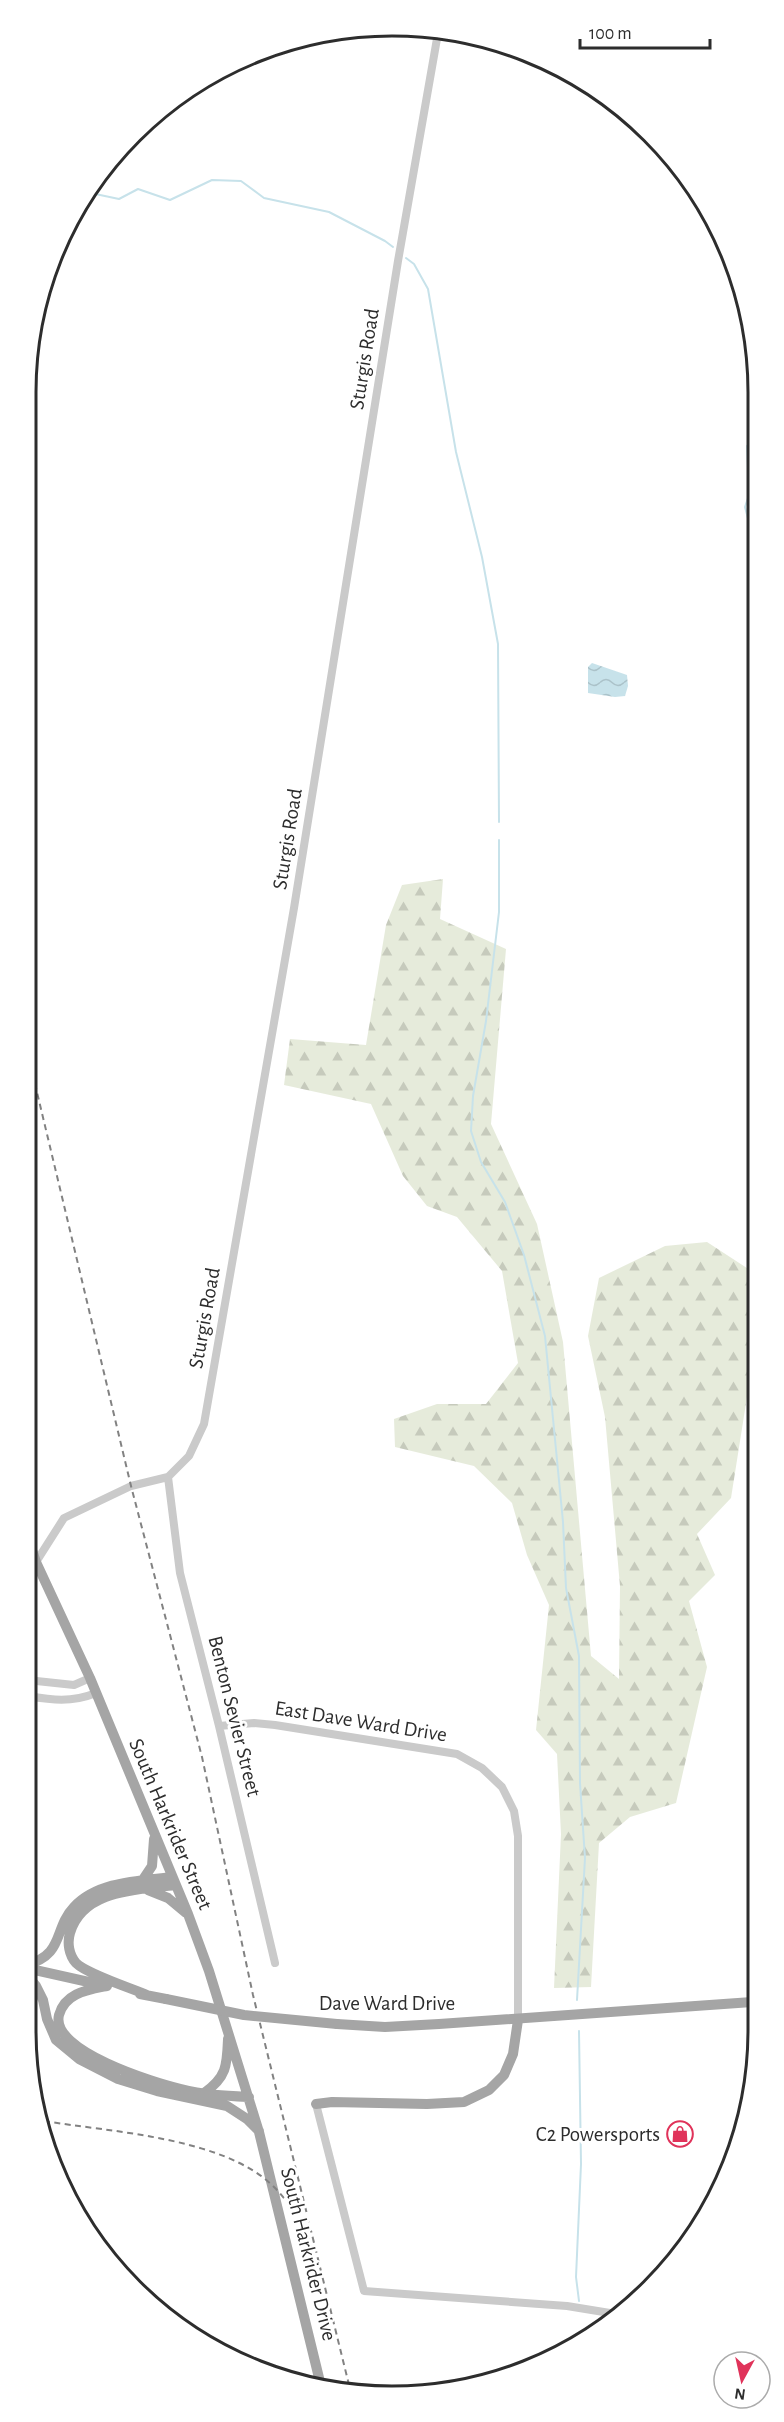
<svg xmlns="http://www.w3.org/2000/svg" width="784" height="2422" viewBox="0 0 784 2422" font-family="'Alegreya Sans',sans-serif">
<style>
.forest{fill:url(#forest-firs)}
.water{fill:url(#water-waves)}
.lines{fill:none;stroke-linecap:round;stroke-linejoin:round}
.stream{stroke:#c7e2ea;stroke-width:2}
.minor{stroke:#cacaca;stroke-width:8}
.major{stroke:#a5a5a5;stroke-width:10}
.rail{stroke:#828282;stroke-width:2;stroke-dasharray:6 4.5;stroke-linecap:butt}
.major-bridge{stroke:#a5a5a5;stroke-width:10}
.labels{text-anchor:middle;stroke-width:6;stroke-linejoin:round;paint-order:stroke}
.street-label{font-size:21px;fill:#2d2d2d;stroke:#fff}
.poi-label{font-size:21px;fill:#2d2d2d;stroke:#fff;text-anchor:end}
.rim{fill:none;stroke:#2d2d2d;stroke-width:3}
</style>
<defs>
<pattern id="forest-firs" width="22" height="20" patternUnits="userSpaceOnUse" patternTransform="scale(1.5)"><rect width="22" height="20" fill="#e6ebdb"/><path d="M5 1l3.5 6h-7zM16 11l3.5 6h-7z" fill="#c6cabc"/></pattern>
<pattern id="water-waves" width="16" height="10" patternUnits="userSpaceOnUse" patternTransform="scale(1.5)"><rect width="16" height="10" fill="#c7e2ea"/><path d="M0 5q4-4 8 0t8 0" fill="none" stroke="#abc2c9"/></pattern>
</defs>
<rect width="100%" height="100%" fill="#fff"/>
<path class="forest" d="M443 879 440 919 506 949 491 1124 537 1224 563 1342 591 1656 619 1679 620 1586 605 1417 588 1336 599 1278 665 1246 707 1242 753 1272V1359L731 1498 697 1534 715 1575 689 1601 707 1667 676 1803 630 1817 599 1843 591 1987 554 1988 561 1834 557 1754 536 1730 549 1605 527 1555 512 1503 474 1466 395 1447 394 1419 437 1404H486L518 1363 502 1271 457 1217 427 1206 403 1176 371 1104 284 1085 290 1039 366 1045 386 925 402 885Z"/>
<path class="water" d="M592 663 627 675 628 686 625 696 615 697 588 693V667Z"/>
<g class="lines">
<path class="stream" d="M86 192 119 199 138 189 170 200 212 180 241 181 264 198 329 212 385 241 393 247
M406 258 414 264 428 289 456 452 482 557 498 644 499 822
M755 534 751 530 745 507 752 486 748 468 747 446 755 438
M499 840V912L486 1021 473 1096 471 1131 481 1162 505 1202 524 1255 545 1336 563 1522 566 1588 579 1656 580 1783 585 1858 577 2000
M579 2031 581 2164 576 2277 579 2301"/>
<path class="minor" d="M168 1477 180 1573 219 1726 275 1963
M36 1562 64 1518 131 1486 168 1477 189 1456 204 1424 294 908 398 261 438 33
M27 1680 74 1685 90 1678
M27 1696C52 1700 71 1703 96 1693
M219 1726 254 1723 275 1725 457 1754 482 1768 502 1787 514 1811 518 1836V2020
M316 2104 364 2291 567 2306 616 2314"/>
<path class="major" d="M28 1538 36 1562 90 1678 188 1914 209 1971 259 2132 321 2386
M142 1881 152 1866 154 1839
M148 1890 168 1898 186 1913
M26 1965C65 1955 53 1929 74 1907 98 1881 140 1881 172 1877
M26 1968 102 1985
M26 1974 36 1986 43 2000 47 2019 56 2040 79 2059 118 2079 157 2091 227 2106 247 2119 259 2131
M107 1986C87 1990 65 1993 59 2015 50 2051 155 2083 181 2089 203 2095 227 2096 249 2097
M140 1994 166 1999
M147 1995C131 1988 87 1974 76 1963 69 1955 67 1943 70 1933 83 1889 138 1890 175 1885
M337 2024 385 2027 439 2024 752 2002
M204 2093C227 2077 227 2065 228 2039
M316 2104 332 2102 427 2104 464 2102 489 2090 504 2075 513 2054 518 2020"/>
<path class="rail" d="M30 1063 131 1486 202 1757 253 1995 351 2393
M44 2121C111 2132 221 2137 272 2185 288 2200 299 2220 309 2239"/>
<path class="major-bridge" d="M166 1999 244 2015 337 2024"/>
</g>
<defs>
<g id="shop-ring" transform="scale(1.35)"><circle r="9.5" fill="#fff" stroke="#e0335a" stroke-width="1.5"/><path d="M-5-2.5h2.3a2.7 3.5 0 0 1 5.4 0H5L5.5 6h-11ZM-1.5-2.5h3a1.5 2.3 0 0 0-3 0Z" fill="#e0335a"/></g>
</defs>
<g fill-rule="evenodd">
<use href="#shop-ring" x="680" y="2134"/>
</g>
<g class="labels">
<g class="street-label">
<text transform="translate(364 359) rotate(-81)" y="7">Sturgis Road</text>
<text transform="translate(287 839) rotate(-81)" y="7">Sturgis Road</text>
<text transform="translate(204 1318) rotate(-80)" y="7">Sturgis Road</text>
<text transform="translate(235 1716) rotate(76)" y="7">Benton Sevier Street</text>
<text transform="translate(361 1721) rotate(9)" y="7">East Dave Ward Drive</text>
<text transform="translate(171 1824) rotate(67)" y="7">South Harkrider Street</text>
<text x="387" y="2010">Dave Ward Drive</text>
<text transform="translate(309 2254) rotate(76)" y="7">South Harkrider Drive</text>
</g>
<g class="poi-label">
<text x="660" y="2141">C2 Powersports</text>
</g>
</g>
<path d="M0 0H784V2422H0ZM392 36H392A356 356 0 0 1 748 392V2030A356 356 0 0 1 392 2386H392A356 356 0 0 1 36 2030V392A356 356 0 0 1 392 36Z" fill="#fff" fill-rule="evenodd"/>
<path class="rim" d="M392 36H392A356 356 0 0 1 748 392V2030A356 356 0 0 1 392 2386H392A356 356 0 0 1 36 2030V392A356 356 0 0 1 392 36Z"/>
<g transform="translate(742 2380) rotate(188)"><circle r="28" fill="#ffffff" stroke="#ababab" stroke-width="1.5"/>
<path d="M0-4.5L10 22L0 15L-10 22Z" fill="#e0335a"/>
<text y="-9" font-size="16" font-weight="bold" text-anchor="middle" fill="#2d2d2d">N</text>
</g>
<path d="M580 39v9h130v-9" fill="none" stroke="#2d2d2d" stroke-width="3"/>
<text x="589" y="39" font-size="18" fill="#2d2d2d" stroke="#ffffff" stroke-width="4.5" paint-order="stroke">100 m</text>
</svg>
